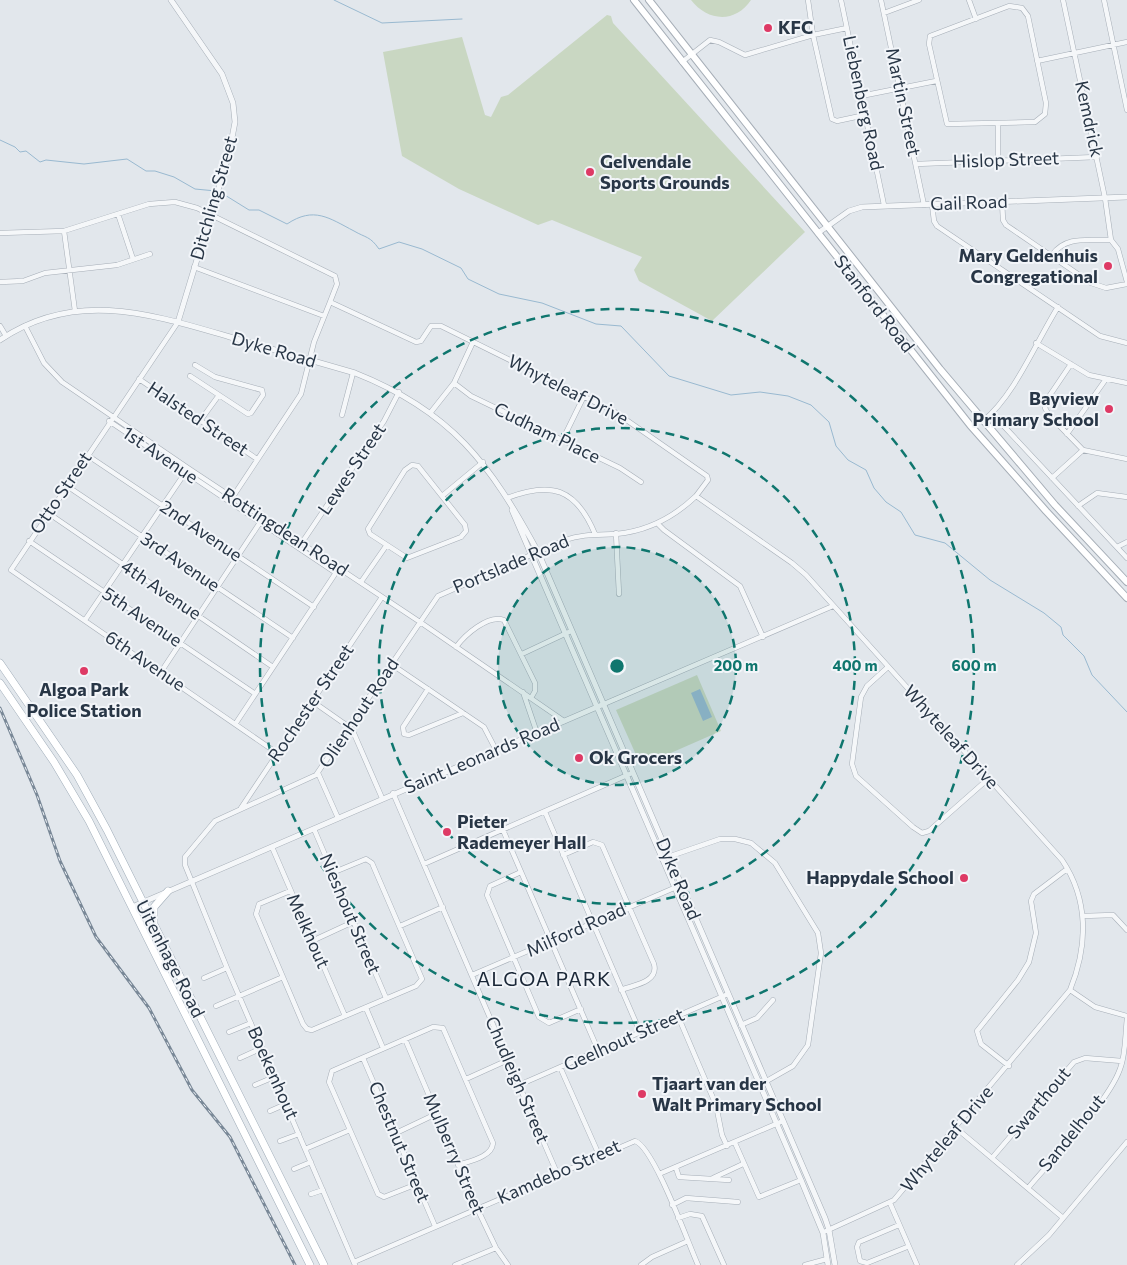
<svg xmlns="http://www.w3.org/2000/svg" width="1127" height="1265" viewBox="0 0 1127 1265" font-family="Commissioner,sans-serif">
<style>
.pitch{fill:#c9d7c2}
.water{fill:#99b9d0}
.lines{fill:none;stroke-linecap:round;stroke-linejoin:round}
.stream{stroke:#99b9d0;stroke-width:1}
.minor-casing{stroke:#a6aeb7;stroke-width:5.5}
.tertiary-casing{stroke:#a6aeb7;stroke-width:6}
.secondary-casing{stroke:#a6aeb7;stroke-width:8}
.primary-casing{stroke:#a0adb9;stroke-width:8}
.minor{stroke:#f5f7f9;stroke-width:4.5}
.tertiary{stroke:#f5f7f9;stroke-width:5}
.secondary{stroke:#fff;stroke-width:6}
.primary{stroke:#fff;stroke-width:7}
.rail-casing{stroke:#798897;stroke-width:3}
.rail{stroke:#f2f5f9;stroke-width:1;stroke-dasharray:4;stroke-linecap:butt}
.ring{fill:none;stroke:#0f766e;stroke-width:2.5;stroke-dasharray:9 6}
.poi-dot{fill:#de3a65;stroke:#f2f5f9;stroke-width:2}
.labels{text-anchor:middle;stroke-width:4;stroke-linejoin:round;paint-order:stroke}
.poi-label{font-size:18px;font-weight:bold;fill:#283646;stroke:#f2f5f9;text-anchor:start}
.street-label{font-size:18px;fill:#283646;stroke:#f2f5f9}
.quarter-label{font-size:20px;letter-spacing:1px;fill:#1a2737;stroke:#f2f5f9}
.centre{fill:#0f766e;stroke:#f2f5f9;stroke-width:2.5}
.ring-label{font-size:15px;text-anchor:middle;font-weight:bold;fill:#0f766e;stroke:#f2f5f9;stroke-width:4;stroke-linejoin:round;paint-order:stroke}
</style>
<rect width="100%" height="100%" fill="#e2e7ec"/>
<path class="pitch" d="M691 0H751C735 24 707 21 691 0Z
M607 15 611 16 613 23 805 232 712 321 639 281 634 270 642 257 552 220 538 225 459 189 402 156 383 52 462 37 485 115 491 117 501 97 508 95Z
M697 675 721 731 641 766 616 710Z"/>
<path class="water" d="M700 689 712 717 703 721 691 693Z"/>
<g class="lines">
<path class="stream" d="M334 0 382 23 462 19
M0 140 15 147 20 152 26 151 40 162 46 160 84 164 127 159 146 171H155L174 177 195 189 216 191
M220 192 249 210H259L287 224C314 206 329 218 354 231 366 238 370 236 379 249L399 242 422 249 461 268 468 279 499 294 542 303 596 324 621 326 669 376 731 395 760 392 788 396 811 405 829 422 836 446 848 460 866 470 874 488 886 502 901 512 915 535 945 543 990 580 1044 613 1061 627 1063 635 1084 656 1092 675 1127 712"/>
<g class="minor-casing">
<path id="minor" d="M841 0 884 205
M881 0 924 205
M969 0 976 19
M1063 0 1105 198 1111 240
M1104 0 1127 110
M1009 6 1022 8 1028 16 1046 103 1045 114 1035 122 947 124 929 44 930 36Z
M884 13 919 0
M847 28 813 35 832 119 837 121 865 115
M1037 61 1127 42
M682 62 710 40 719 42 745 55 813 35 808 0
M861 96 936 81
M998 124V161
M916 164 1097 157
M1002 201 1003 220 1006 225 1091 283 1106 288 1127 284
M932 204 934 221 937 226 1100 336 1127 343
M118 214 133 259
M64 231 75 311
M0 233 64 231 149 204 175 202 197 208 335 276 337 284 330 302 416 342 421 341 431 326H441L615 412 707 476 708 480 696 496 792 563 806 575 1062 860C1089 900 1088 946 1070 990L894 1200 826 1231
M1052 255C1066 235 1088 241 1111 240L1118 249 1127 282
M194 267 324 316
M0 282 23 281 45 273 117 265 150 254
M178 322 11 570 277 753
M0 326 6 336
M25 326 44 363 62 382 188 468 420 622 564 721
M1036 343 1089 375 1127 383
M1071 364 1050 395 1045 408 1049 415 1083 450
M190 376 248 414 251 413 263 395 262 390 215 377 195 365
M139 379 257 459
M454 383 471 396 620 468 641 482
M431 412 454 383 473 342
M342 415 353 373
M109 421 336 573
M200 421 219 395
M983 421C1015 395 1036 342 1058 307
M999 421 1127 558
M1067 434 1106 379
M562 441 584 396
M87 455 314 607
M412 465 418 466 465 525 466 531 461 537 407 558 370 534 368 529 405 470Z
M1052 478 1083 450 1127 459
M67 486 293 638
M442 496 483 462
M232 498 301 394 314 342 330 302
M507 498C551 481 576 488 595 534
M1078 506 1097 493 1127 497
M48 513 273 667
M658 524 664 530 740 586 763 637
M616 533 619 594
M29 541 254 693
M301 544 384 421 399 392
M1117 547 1127 542
M361 582 386 546
M85 620 187 470
M456 647C465 635 488 614 504 620L535 683V691L531 698
M522 654 571 631
M391 664 484 727 496 750
M888 667 867 686 861 697 852 764 856 776 913 827 922 833 929 831 988 779
M161 672 261 521
M428 689 403 727 404 734 409 735 463 713
M523 692 537 733
M312 701 352 729 382 798
M604 704 833 606
M236 723 337 571
M318 773 338 818
M393 793 557 1173
M241 808 382 597
M545 812 640 1032
M314 829 386 998
M503 830 598 1050
M272 847 345 1016
M563 855 593 842 602 845 654 964C659 982 634 985 621 990
M662 859 720 839H735L751 843 775 863 818 933 821 953 808 1045 793 1066 763 1083
M424 864 632 773
M521 872 490 886 487 895 539 1017 549 1023 581 1009
M290 891 259 904 256 914 303 1024 307 1029 312 1030 416 986 422 979 372 863 366 859 332 873
M1083 916 1113 915 1127 930
M400 926 443 907
M312 941 353 922
M472 975 681 885
M204 978 227 968
M1070 990 1095 1007 1127 1016
M216 1006 283 977
M366 1008 383 1048
M678 1016 716 1105 722 1135 727 1146
M741 1025 757 1018 773 1000
M229 1032 251 1023
M405 1039 477 1208 496 1248 508 1265
M240 1058 262 1048
M363 1058 435 1226
M1009 1066 981 1044 977 1031 1018 980 1029 962 1036 933 1031 901 1034 894 1067 869
M560 1067 599 1155
M466 1079 508 1060
M255 1085 274 1077
M519 1085 728 994
M270 1111 286 1104
M956 1128 1062 1217
M396 1133 436 1114
M280 1141 299 1134
M735 1143 759 1197 801 1180
M305 1149 350 1130
M992 1158 1074 1062 1085 1058 1122 1061
M676 1168 679 1177 729 1180
M294 1169 311 1162
M659 1174 783 1121
M713 1178 743 1164
M417 1184 384 1197 378 1194 329 1082 332 1071 433 1027 443 1028 493 1143C492 1157 470 1161 458 1165
M1028 1188C1052 1159 1108 1103 1120 1069 1126 1054 1125 1035 1127 1019
M311 1194 323 1190
M890 1203 917 1265
M672 1205 686 1198 738 1202
M678 1218 690 1214 702 1216 724 1265
M899 1225 859 1242 857 1247 860 1261 867 1263 907 1247
M354 1262 635 1141C654 1147 688 1243 698 1265
M355 1265 227 968 185 865V857L215 821 316 775 438 596 565 540C582 534 598 535 616 534 648 531 673 518 696 496
M455 1265 496 1248
M641 1265 652 1257 688 1241
M805 1265 827 1259
M1017 1265 1049 1235 1127 1142"/>
</g>
<g class="tertiary-casing">
<path id="tertiary" d="M171 0 222 74 233 103 235 122 229 154 178 322
M818 233 849 211 862 207 1127 197
M0 340C75 289 151 314 230 337 272 349 313 361 355 373 451 411 490 463 538 552L825 1218 829 1230 835 1265
M512 510 801 1180 823 1233 828 1265
M132 907 604 704"/>
</g>
<g class="secondary-casing">
<path id="secondary" d="M634 0 970 425 1046 511 1127 598
M649 0 940 369 1055 505 1127 582"/>
</g>
<g class="primary-casing">
<path id="primary" d="M0 663 77 775 107 830 324 1265
M0 683 54 762 89 821 310 1265
M154 922V907L168 891"/>
</g>
<use href="#minor" class="minor"/>
<use href="#tertiary" class="tertiary"/>
<use href="#secondary" class="secondary"/>
<use href="#primary" class="primary"/>
<g class="rail-casing">
<path id="rail" d="M0 708 37 795 60 861 96 937 149 1008 192 1090 230 1137 295 1265"/>
</g>
<use href="#rail" class="rail"/>
</g>
<circle cx="617" cy="666" r="119" fill="#0f766e" fill-opacity=".12"/>
<g class="ring">
<circle cx="617" cy="666" r="119"/>
<circle cx="617" cy="666" r="238"/>
<circle cx="617" cy="666" r="357"/>
</g>
<g class="poi-dot">
<circle cx="768" cy="28" r="5"/>
<circle cx="590" cy="172" r="5"/>
<circle cx="1108" cy="266" r="5"/>
<circle cx="1109" cy="409" r="5"/>
<circle cx="84" cy="671" r="5"/>
<circle cx="579" cy="758" r="5"/>
<circle cx="447" cy="832" r="5"/>
<circle cx="964" cy="878" r="5"/>
<circle cx="642" cy="1094" r="5"/>
</g>
<g class="labels">
<g class="poi-label">
<text x="778" y="34">KFC</text>
<text x="600" y="168">Gelvendale<tspan x="600" dy="21">Sports Grounds</tspan></text>
<text x="1098" y="262" text-anchor="end">Mary Geldenhuis<tspan x="1098" dy="21">Congregational</tspan></text>
<text x="1099" y="405" text-anchor="end">Bayview<tspan x="1099" dy="21">Primary School</tspan></text>
<text x="84" y="696" text-anchor="middle">Algoa Park<tspan x="84" dy="21">Police Station</tspan></text>
<text x="589" y="764">Ok Grocers</text>
<text x="457" y="828">Pieter<tspan x="457" dy="21">Rademeyer Hall</tspan></text>
<text x="954" y="884" text-anchor="end">Happydale School</text>
<text x="652" y="1090">Tjaart van der<tspan x="652" dy="21">Walt Primary School</tspan></text>
</g>
<g class="street-label">
<text transform="translate(903 102) rotate(78)" y="6">Martin Street</text>
<text transform="translate(863 103) rotate(78)" y="6">Liebenberg Road</text>
<text transform="translate(1089 119) rotate(78)" y="6">Kemdrick</text>
<text transform="translate(1006 160) rotate(-2)" y="6">Hislop Street</text>
<text transform="translate(214 198) rotate(-74)" y="6">Ditchling Street</text>
<text transform="translate(969 203) rotate(-2)" y="6">Gail Road</text>
<text transform="translate(874 304) rotate(52)" y="6">Stanford Road</text>
<text transform="translate(274 350) rotate(16)" y="6">Dyke Road</text>
<text transform="translate(568 390) rotate(27)" y="6">Whyteleaf Drive</text>
<text transform="translate(198 419) rotate(34)" y="6">Halsted Street</text>
<text transform="translate(547 433) rotate(26)" y="6">Cudham Place</text>
<text transform="translate(160 455) rotate(34)" y="6">1st Avenue</text>
<text transform="translate(352 469) rotate(-56)" y="6">Lewes Street</text>
<text transform="translate(61 493) rotate(-56)" y="6">Otto Street</text>
<text transform="translate(201 531) rotate(34)" y="6">2nd Avenue</text>
<text transform="translate(285 532) rotate(33)" y="6">Rottingdean Road</text>
<text transform="translate(180 562) rotate(34)" y="6">3rd Avenue</text>
<text transform="translate(511 564) rotate(-23)" y="6">Portslade Road</text>
<text transform="translate(161 590) rotate(34)" y="6">4th Avenue</text>
<text transform="translate(142 617) rotate(34)" y="6">5th Avenue</text>
<text transform="translate(145 661) rotate(34)" y="6">6th Avenue</text>
<text transform="translate(311 703) rotate(-56)" y="6">Rochester Street</text>
<text transform="translate(359 713) rotate(-56)" y="6">Olienhout Road</text>
<text transform="translate(951 737) rotate(48)" y="6">Whyteleaf Drive</text>
<text transform="translate(482 756) rotate(-23)" y="6">Saint Leonards Road</text>
<text transform="translate(678 879) rotate(67)" y="6">Dyke Road</text>
<text transform="translate(350 914) rotate(67)" y="6">Nieshout Street</text>
<text transform="translate(576 930) rotate(-24)" y="6">Milford Road</text>
<text transform="translate(308 931) rotate(66)" y="6">Melkhout</text>
<text transform="translate(170 959) rotate(63)" y="6">Uitenhage Road</text>
<text transform="translate(624 1040) rotate(-24)" y="6">Geelhout Street</text>
<text transform="translate(273 1073) rotate(66)" y="6">Boekenhout</text>
<text transform="translate(517 1080) rotate(67)" y="6">Chudleigh Street</text>
<text transform="translate(1039 1103) rotate(-50)" y="6">Swarthout</text>
<text transform="translate(1072 1133) rotate(-51)" y="6">Sandelhout</text>
<text transform="translate(947 1139) rotate(-50)" y="6">Whyteleaf Drive</text>
<text transform="translate(399 1142) rotate(67)" y="6">Chestnut Street</text>
<text transform="translate(454 1154) rotate(67)" y="6">Mulberry Street</text>
<text transform="translate(559 1172) rotate(-24)" y="6">Kamdebo Street</text>
</g>
<g class="quarter-label">
<text x="544" y="986">ALGOA PARK</text>
</g>
</g>
<circle cx="617" cy="666" r="8" class="centre"/>
<g class="ring-label">
<text x="736" y="671">200 m</text>
<text x="855" y="671">400 m</text>
<text x="974" y="671">600 m</text>
</g>
</svg>
